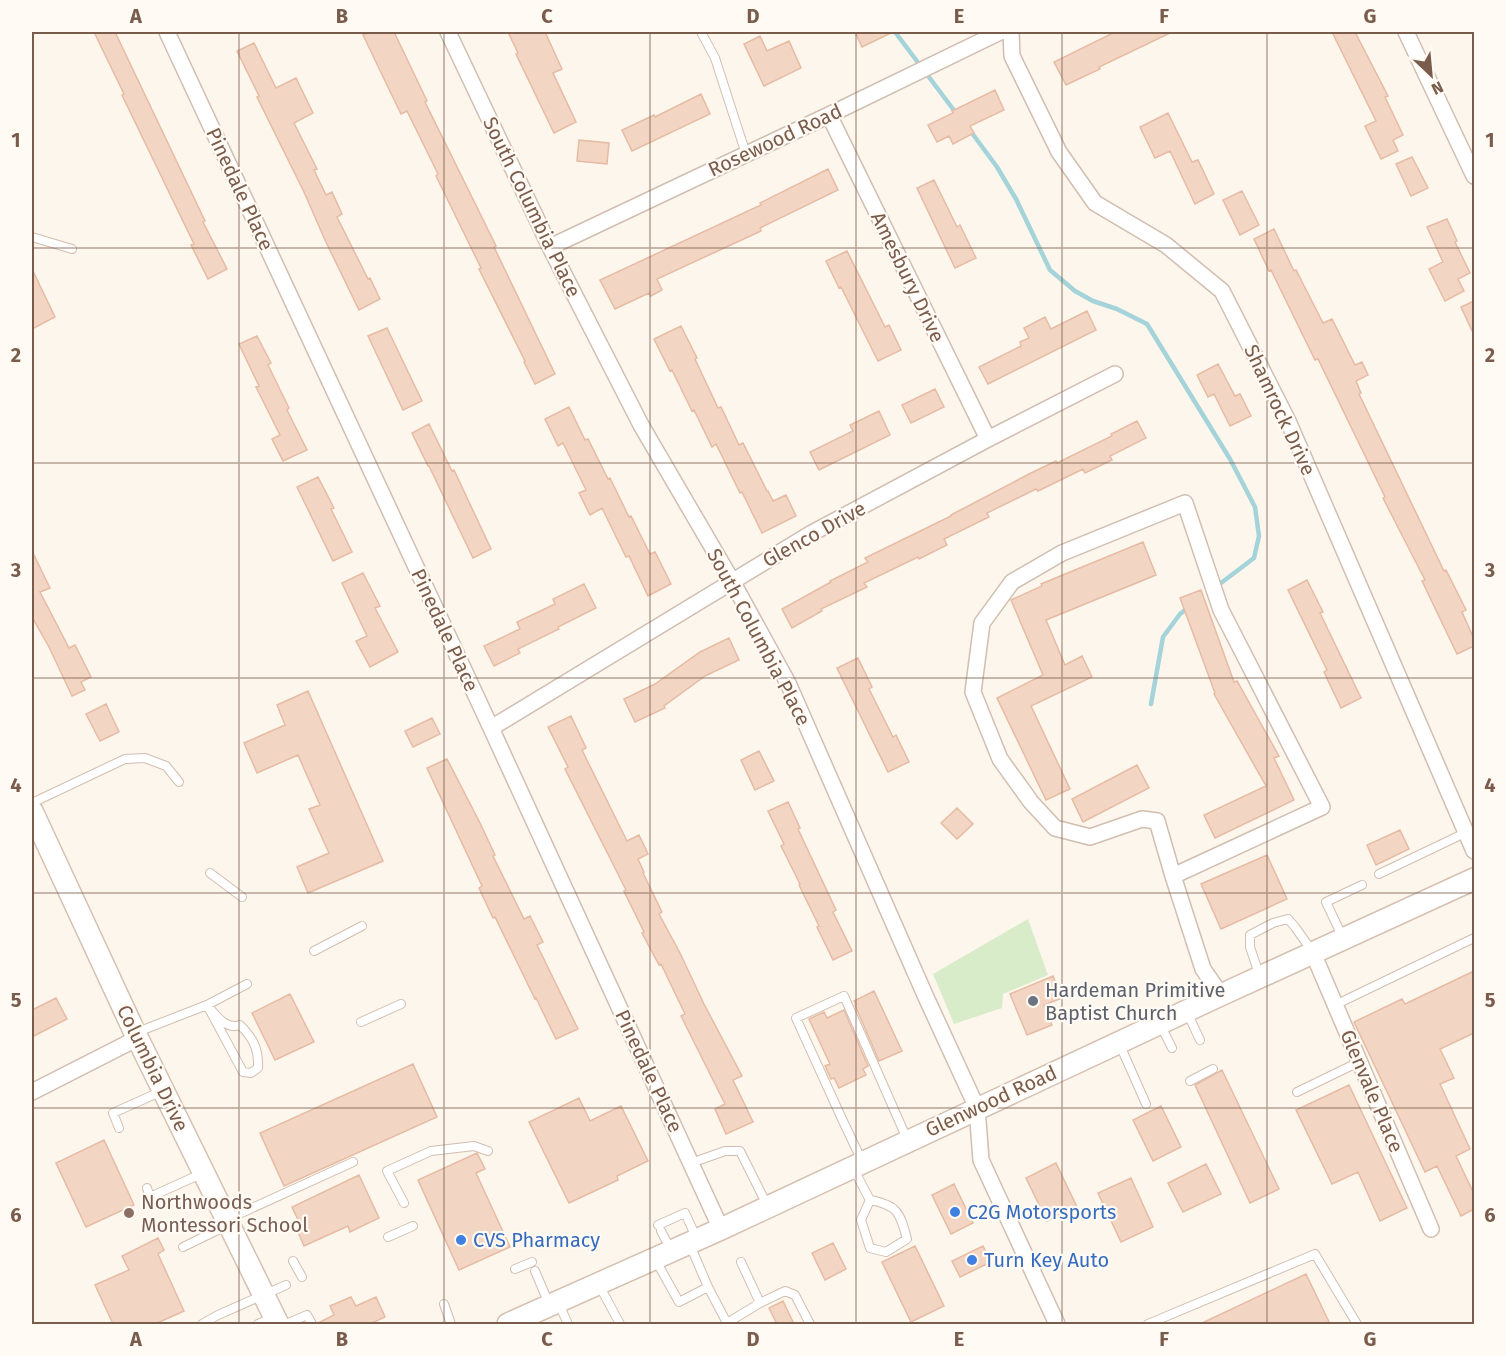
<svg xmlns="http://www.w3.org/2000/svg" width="1506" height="1356" viewBox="0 0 1506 1356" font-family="'Fira Sans',sans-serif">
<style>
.green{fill:#d8ecc9}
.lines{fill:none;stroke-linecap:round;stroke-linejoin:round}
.stream{stroke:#a5d3da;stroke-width:4.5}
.building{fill:#f3d5c3;stroke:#e6bba3;stroke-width:1.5}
.lane-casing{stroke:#d1beb0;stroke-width:10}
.street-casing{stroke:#d1beb0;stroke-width:18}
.secondary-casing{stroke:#d6c0b0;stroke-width:24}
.lane{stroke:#fff;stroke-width:8}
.street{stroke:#fff;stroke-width:15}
.secondary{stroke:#fff;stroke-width:21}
.grid{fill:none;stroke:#7a5c4d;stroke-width:1.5;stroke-opacity:0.55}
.worship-dot{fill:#6b7280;stroke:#fffaf3;stroke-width:2}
.shop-dot{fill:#3f7fe0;stroke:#fffaf3;stroke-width:2}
.education-dot{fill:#8d6e63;stroke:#fffaf3;stroke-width:2}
.labels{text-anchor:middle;stroke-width:4.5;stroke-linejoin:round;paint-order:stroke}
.street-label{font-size:20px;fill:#7a5c4d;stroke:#fffaf3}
.worship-label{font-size:20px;fill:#5b616d;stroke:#fffaf3;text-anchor:start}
.education-label{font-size:20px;fill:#785e54;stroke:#fffaf3;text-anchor:start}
.shop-label{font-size:20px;fill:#366cbe;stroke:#fffaf3;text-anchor:start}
.neatline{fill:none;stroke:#7a5c4d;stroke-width:2}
.grid-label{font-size:20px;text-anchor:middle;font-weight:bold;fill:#7a5c4d}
</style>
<rect width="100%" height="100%" fill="#fdf6ec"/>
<path class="green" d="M1028 919 1048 975 1003 994 1002 1008 954 1024 933 974Z"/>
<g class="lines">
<path class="stream" d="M895 32 956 113
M969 129 997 167 1016 199 1050 270 1075 291 1093 301 1117 309 1147 324 1230 459 1255 507 1259 536 1254 558 1217 586
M1151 704 1163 637 1180 614 1189 607"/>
</g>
<path class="building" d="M94 32H115L205 221 203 222 227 269 208 279 191 245 194 244 122 95 124 94Z
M371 32H394L427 101 425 102 496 246 494 247 555 374 535 384 524 362 525 361 479 269 481 268 436 176 438 174 407 111 401 114 386 83 363 35Z
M508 32H545L562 69 553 73 576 122 554 133 516 54 518 53Z
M855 32H893L862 47Z
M1115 32H1172L1099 67 1100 69 1066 85 1054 62Z
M1332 32H1355L1388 96 1385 97 1403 135 1393 140 1398 151 1381 159 1365 126 1376 121Z
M760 36 767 51 789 41 801 68 764 86 744 44Z
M254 43 276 88 296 78 313 113 294 123 317 169 314 170 326 195 332 192 342 214 337 217 368 279 370 278 380 299 359 310 325 240 304 192 257 97 259 96 237 51Z
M995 90 1004 110 970 126 974 133 953 144 949 136 937 142 928 125 953 113 952 111Z
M701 94 710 114 632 151 622 130 654 115 655 117Z
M1168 113 1192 162 1198 160 1214 194 1195 204 1170 151 1155 158 1140 127Z
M579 140 609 143 607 164 577 161Z
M1412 157 1428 188 1411 196 1396 164Z
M828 169 838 190 760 228 761 231 657 279 662 290 651 296 649 293 615 309 600 280 761 205 760 203Z
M934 180 957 227 960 225 976 258 955 268 917 188Z
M1242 191 1259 225 1240 235 1223 200Z
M1447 219 1457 241 1455 242 1470 273 1458 279 1464 291 1445 301 1429 269 1443 262 1427 227Z
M1274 229 1294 271 1296 270 1323 323 1332 319 1355 365 1362 362 1368 375 1356 381 1361 393 1359 394 1444 571 1446 570 1466 610 1462 612 1474 639V646L1457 654 1422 581 1425 580 1383 498 1385 497 1318 359 1315 360 1271 270 1269 271 1254 239Z
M847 251 885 327 889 325 901 350 878 361 841 287 839 288 826 261Z
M32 269 55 317 32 329Z
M1474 301V335L1461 307Z
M1087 311 1096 330 988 384 979 367 1021 346 1020 342 1029 338 1024 328 1045 317 1051 329Z
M681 326 697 358 695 359 718 408 721 407 739 445 743 443 767 491H768L773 501 786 495 796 516 762 533 742 492 740 493 716 444 712 447 694 410 692 411 672 370 670 371 654 339Z
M387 328 422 401 403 410 368 336Z
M257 336 271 363 268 365 289 408 287 410 307 450 283 461 272 439 280 435 256 387 259 386 239 344Z
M1218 364 1235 396 1240 394 1251 416 1230 426 1214 394 1208 397 1197 375Z
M935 389 944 407 911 423 902 405Z
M569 407 585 440 588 439 608 479 610 478 629 517 631 516 650 554 655 552 671 584 648 596 629 556 626 557 602 508 590 515 579 493 586 490 563 443 558 446 545 419Z
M879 411 890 435 819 470 810 452 853 431 850 425Z
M1137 421 1146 438 1110 456 1112 460 1085 473 1083 469 1038 491 1036 489 987 513 989 517 944 539 947 545 919 559 918 557 864 583 867 587 821 609 822 611 792 628 782 609 831 582 830 581 868 562 865 558 951 516V515L1029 474 1056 461 1057 463 1112 436 1111 434Z
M429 424 452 471 454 470 491 549 473 558 429 466H428L412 433Z
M318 477 334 508 331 509 352 552 333 561 297 487Z
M1143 542 1156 575 1046 620 1065 665 1082 656 1092 677 1031 706 1070 789 1046 800 997 698 1043 675 1011 600 1042 586 1041 584Z
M32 551 50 588 40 592 69 648 75 645 91 677 81 682 85 690 72 696 49 647 32 617Z
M363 573 380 606 375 608 398 652 370 667 356 641 367 636 342 583Z
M1307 580 1323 612 1320 613 1361 698 1341 708 1324 672 1327 670 1288 590Z
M584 584 596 608 558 627 559 629 518 649 520 653 494 666 484 646 520 629 517 622 555 604 553 599Z
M1201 590 1234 682 1237 681 1279 756 1274 758 1294 800 1215 838 1204 815 1266 786 1214 694 1215 693 1180 598Z
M729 638 739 660 705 676 664 706 665 708 635 722 624 699 655 684 700 652Z
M858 658 872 687 869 689 893 737 896 735 909 762 888 772 837 668Z
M308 691 383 861 308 893 297 867 329 853 309 809 320 805 298 755 257 773 244 743 285 725 277 705Z
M106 704 119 732 100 741 86 714Z
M571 716 586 748 582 750 627 841 639 835 648 854 638 859 644 872 643 873 662 912 659 914 680 953 704 1004 742 1076 733 1080 753 1122 726 1134 715 1109 725 1104 681 1016 685 1014 661 964 659 965 642 933 644 932 624 891 626 890 565 769 568 767 548 727Z
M432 718 440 734 413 747 405 731Z
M759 751 774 781 755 790 741 760Z
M447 759 480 823 495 855 493 856 524 919 530 916 543 942 537 945 578 1029 556 1039 536 998 535 999 495 917 493 918 479 888 482 886 427 768Z
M1137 765 1149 788 1083 822 1072 799Z
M788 802 800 828 798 829 836 910 833 912 852 951 833 960 817 927 819 926 799 885 800 884 781 846 784 844 768 811Z
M957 808 973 824 957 839 941 823Z
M1400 830 1409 849 1376 865 1367 845Z
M1267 855 1287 899 1221 929 1201 884Z
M1474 971V1033L1440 1049 1454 1078 1440 1084 1470 1149 1456 1156 1474 1194V1209L1461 1216 1437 1166 1425 1172 1354 1022 1402 999 1405 1004Z
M1053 976 1062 998 1044 1005 1052 1025 1027 1035 1010 994Z
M874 991 902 1051 879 1061 855 1005 856 1004 854 1001Z
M290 994 314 1042 275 1060 252 1013Z
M56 998 67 1019 32 1037V1010Z
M844 1010 868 1066 863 1069 866 1075 839 1088 834 1078 831 1079 825 1066 830 1064 809 1019 824 1012 827 1018Z
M413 1064 437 1117 284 1186 260 1133Z
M1222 1070 1279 1189 1250 1203 1195 1085Z
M1349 1085 1407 1208 1380 1221 1358 1172 1332 1184 1296 1110Z
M579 1098 590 1121 621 1106 648 1161 617 1176 618 1180 569 1203 529 1122Z
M1161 1106 1181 1147 1153 1161 1133 1120Z
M104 1140 134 1205 86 1227 56 1163Z
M477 1153 485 1169 476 1173 510 1247 459 1270 418 1180Z
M1056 1163 1077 1207 1047 1221 1026 1178Z
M1206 1164 1221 1194 1183 1212 1168 1183Z
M359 1175 379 1218 350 1232 348 1226 304 1246 297 1230 302 1228 292 1207Z
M1131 1178 1153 1227 1121 1242 1098 1193Z
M954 1184 973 1223 951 1234 932 1195Z
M158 1238 164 1250 158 1254 184 1311 155 1324H113L95 1285 129 1270 122 1256Z
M833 1243 846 1269 825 1280 812 1253Z
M915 1246 944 1306 911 1322 882 1262Z
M983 1246 991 1262 960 1277 952 1261Z
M1306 1274 1330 1324H1200Z
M351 1297 356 1306 376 1297 385 1317 370 1324H318V1323L334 1315 330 1306Z
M783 1301 794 1324H777L769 1308Z"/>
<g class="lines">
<g class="lane-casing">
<path id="lane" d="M701 32 715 58 746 154
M32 237 72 249
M32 803 125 759 145 758 166 766 179 782
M210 873 242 897
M1379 874 1467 832
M1343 938 1326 902 1362 885
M314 951 362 926
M1260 977 1250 947V935L1273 923 1288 919 1295 927 1312 951
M207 1005C216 1015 225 1030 240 1025 253 1038 259 1049 258 1068L251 1073 243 1072Z
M1335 1005 1474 938
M1187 1012 1200 1040
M361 1022 401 1004
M1160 1024 1172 1048
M135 1033 207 1005 247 984
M1119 1043 1146 1104
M1190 1081 1213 1069
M1297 1092 1359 1062
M119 1128 113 1113 162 1091
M862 1161 842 1119 796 1018 844 996 907 1139
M691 1163 725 1151H740L767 1205
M853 1168 870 1200
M147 1188 150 1197 203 1173
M870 1200C897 1205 900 1212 907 1239L886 1252 870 1248 861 1220Z
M404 1203 387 1171 431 1151 474 1146 488 1151
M228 1219 353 1162
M658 1225 685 1213 696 1237
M661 1231 671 1250
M388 1237 413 1226
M183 1247 228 1225
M655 1259 679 1302 708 1287 690 1245
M293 1261 302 1277
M741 1262 760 1303
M515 1269 532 1262
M535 1271 549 1304
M599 1285 620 1324
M708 1287 727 1323 760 1303 785 1291 795 1295 810 1324
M444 1304 451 1324
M559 1304 568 1324
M202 1324 218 1315 286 1285
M258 1324 273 1318
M286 1324 307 1315 312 1324
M1148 1324 1315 1254 1357 1324"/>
</g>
<g class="street-casing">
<path id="street" d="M167 32 491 728 721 1229
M448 32 550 247 641 425 732 581 788 683 925 995 977 1108 981 1160 1057 1324
M1011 32 1012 56 1059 152 1095 203 1166 245 1222 291 1288 421 1474 851
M1406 32 1474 176
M829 115 988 439
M550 247 829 115 1000 32
M491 728 812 533 988 439 1115 374
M1173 876 1157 821 1142 819 1090 837 1055 828 1031 802 1000 759 973 692 982 623 1012 582 1062 553 1185 503 1221 610 1322 807 1173 876 1203 969 1221 995
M1313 953 1431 1229
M32 1092 138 1038"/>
</g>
<g class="secondary-casing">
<path id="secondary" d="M32 811 135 1033 278 1324
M508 1324 721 1229 1212 999 1474 879"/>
</g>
<use href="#lane" class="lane"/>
<use href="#street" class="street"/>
<use href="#secondary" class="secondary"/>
</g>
<path class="grid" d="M239 32V1324M444 32V1324M650 32V1324M856 32V1324M1062 32V1324M1267 32V1324M32 248H1474M32 463H1474M32 678H1474M32 893H1474M32 1108H1474"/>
<circle class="worship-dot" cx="1033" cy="1001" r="6"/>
<g class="shop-dot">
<circle cx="955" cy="1212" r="6"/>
<circle cx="461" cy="1240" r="6"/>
<circle cx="972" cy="1260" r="6"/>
</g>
<circle class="education-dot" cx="129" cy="1213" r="6"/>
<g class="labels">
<g class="street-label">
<text transform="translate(775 140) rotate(-25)" y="7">Rosewood Road</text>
<text transform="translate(240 189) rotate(65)" y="7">Pinedale Place</text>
<text transform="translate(532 207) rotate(64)" y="7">South Columbia Place</text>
<text transform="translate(908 277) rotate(64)" y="7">Amesbury Drive</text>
<text transform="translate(1280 410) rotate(65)" y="7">Shamrock Drive</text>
<text transform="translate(814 534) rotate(-29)" y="7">Glenco Drive</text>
<text transform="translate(445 630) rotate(65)" y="7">Pinedale Place</text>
<text transform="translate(759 637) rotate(62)" y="7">South Columbia Place</text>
<text transform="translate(153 1068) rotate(64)" y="7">Columbia Drive</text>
<text transform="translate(649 1071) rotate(65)" y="7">Pinedale Place</text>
<text transform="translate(1372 1091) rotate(67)" y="7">Glenvale Place</text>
<text transform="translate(991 1101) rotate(-25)" y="7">Glenwood Road</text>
</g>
<g class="worship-label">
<text x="1045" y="997">Hardeman Primitive<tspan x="1045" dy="23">Baptist Church</tspan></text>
</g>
<g class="education-label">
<text x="141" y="1209">Northwoods<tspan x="141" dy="23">Montessori School</tspan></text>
</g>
<g class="shop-label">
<text x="967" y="1219">C2G Motorsports</text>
<text x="473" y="1247">CVS Pharmacy</text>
<text x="984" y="1267">Turn Key Auto</text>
</g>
</g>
<rect width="1506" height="1356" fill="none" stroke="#fffaf3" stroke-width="66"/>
<g transform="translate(1431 75) rotate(154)" stroke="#fffaf3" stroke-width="4.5" paint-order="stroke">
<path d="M0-4.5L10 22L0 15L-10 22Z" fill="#7a5c4d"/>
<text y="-9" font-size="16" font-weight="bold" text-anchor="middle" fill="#7a5c4d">N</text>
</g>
<rect x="33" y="33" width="1440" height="1290" class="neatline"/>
<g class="grid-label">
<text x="136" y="23">A</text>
<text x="342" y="23">B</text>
<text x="547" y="23">C</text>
<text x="753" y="23">D</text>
<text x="959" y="23">E</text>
<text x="1164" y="23">F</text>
<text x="1370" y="23">G</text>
<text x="16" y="147">1</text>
<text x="1490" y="147">1</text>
<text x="16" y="362">2</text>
<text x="1490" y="362">2</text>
<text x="16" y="577">3</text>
<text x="1490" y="577">3</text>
<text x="16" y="792">4</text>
<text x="1490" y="792">4</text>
<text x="16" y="1007">5</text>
<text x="1490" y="1007">5</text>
<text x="16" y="1222">6</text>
<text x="1490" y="1222">6</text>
<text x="136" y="1346">A</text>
<text x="342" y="1346">B</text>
<text x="547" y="1346">C</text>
<text x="753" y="1346">D</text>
<text x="959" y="1346">E</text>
<text x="1164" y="1346">F</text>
<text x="1370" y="1346">G</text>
</g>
</svg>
